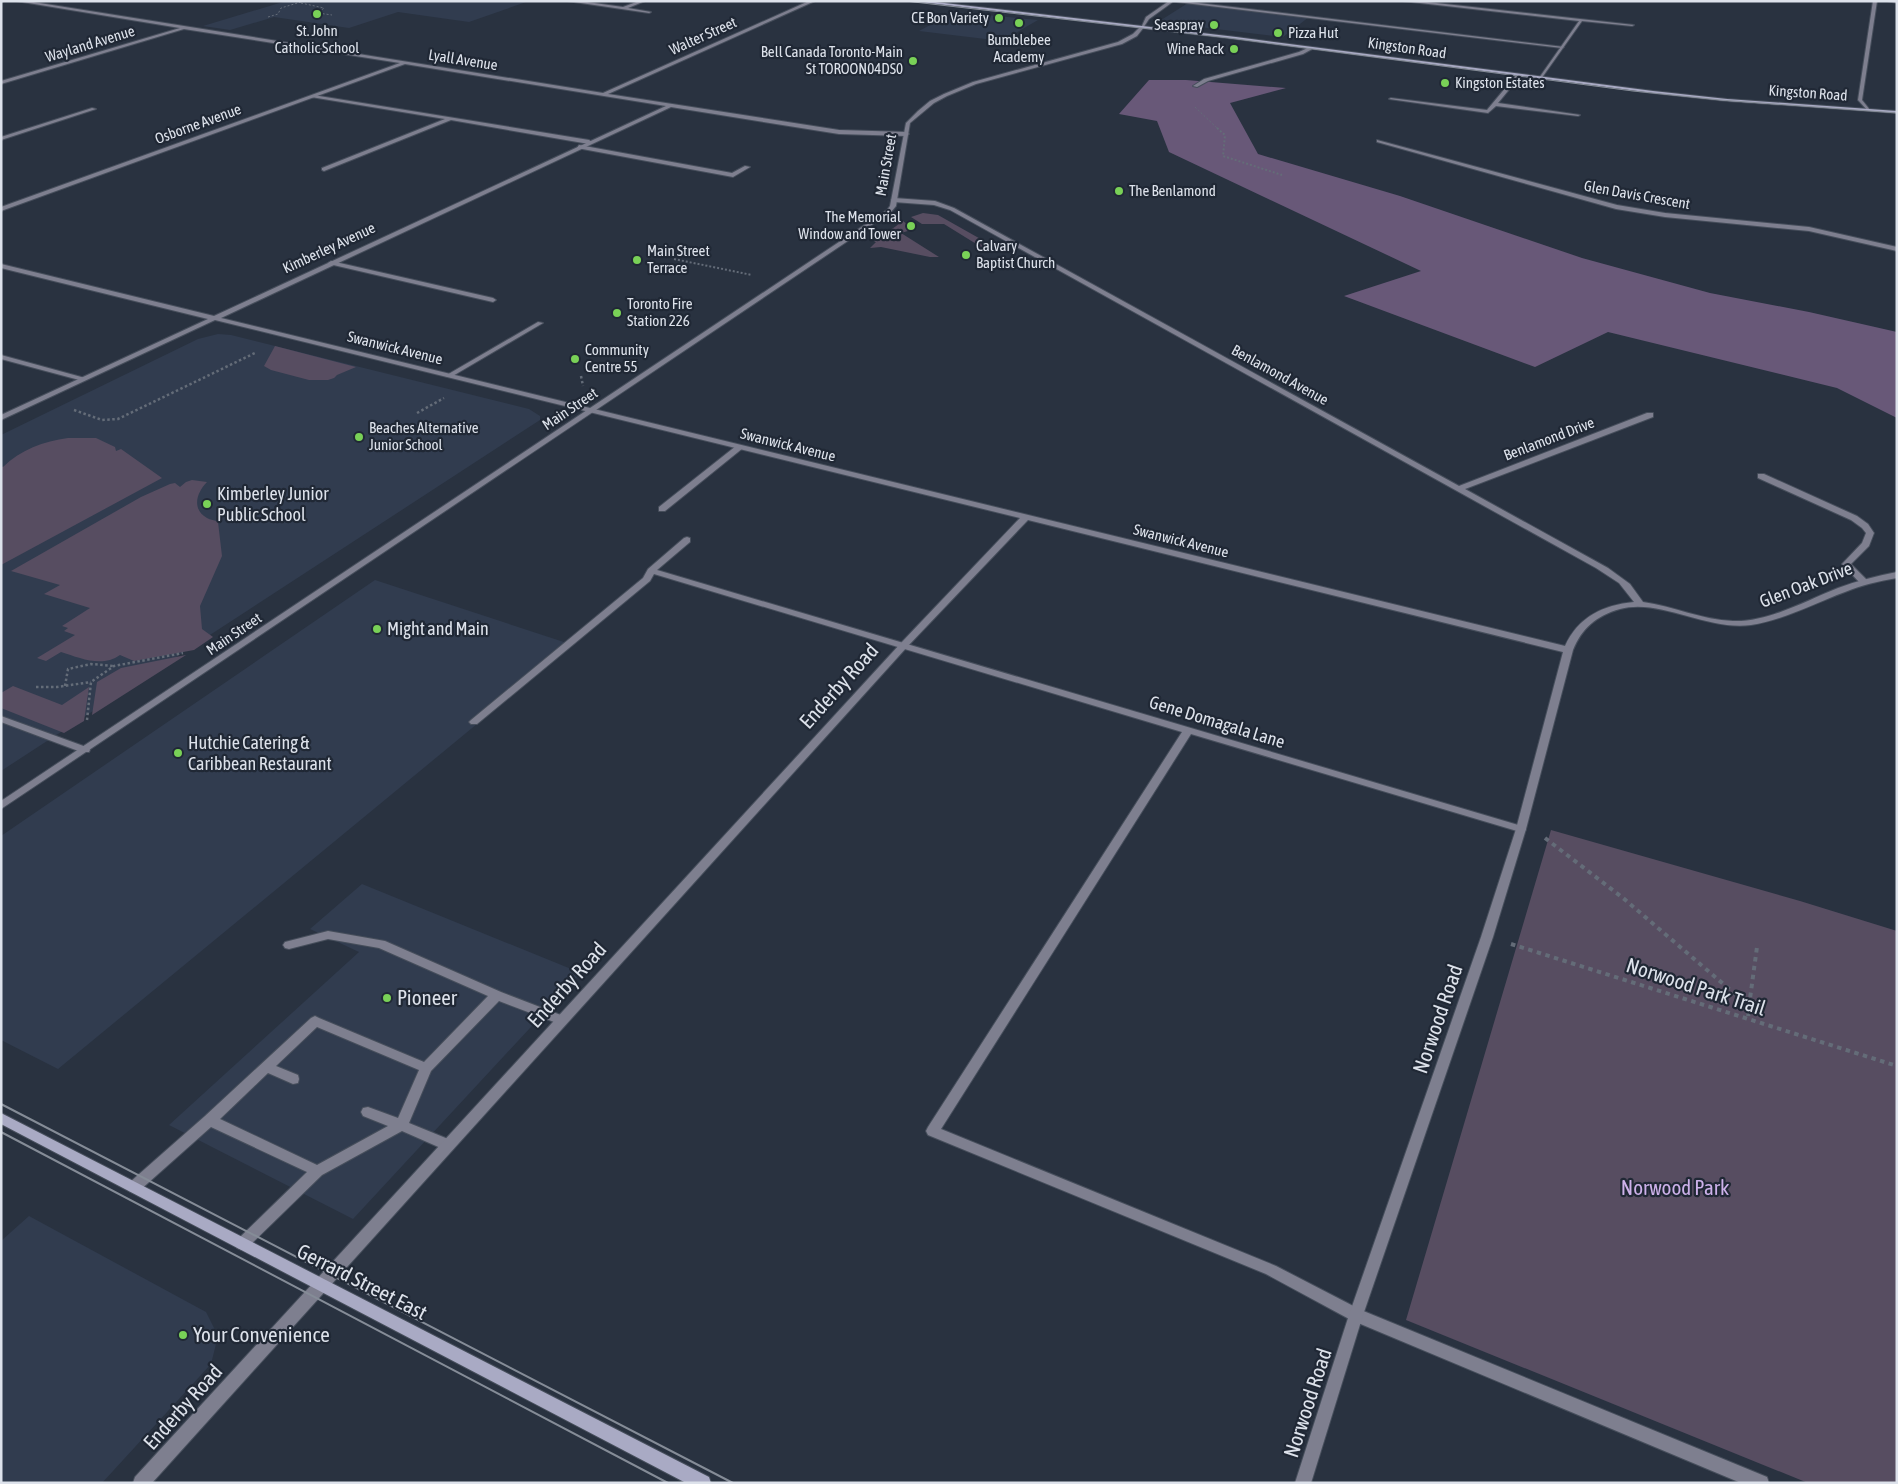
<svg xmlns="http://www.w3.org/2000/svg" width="1898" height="1484" viewBox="0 0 1898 1484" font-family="'Asap Condensed',sans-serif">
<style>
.built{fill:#313c4f}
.green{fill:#574d61}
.forest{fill:#685878}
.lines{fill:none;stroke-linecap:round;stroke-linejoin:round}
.service-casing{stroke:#464e5b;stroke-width:2}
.minor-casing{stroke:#464e5b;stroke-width:2}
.tertiary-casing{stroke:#464e5b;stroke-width:2}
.secondary-casing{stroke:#464e5b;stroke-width:2}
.path-far3{stroke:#646c78;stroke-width:1;stroke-dasharray:2 2;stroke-linecap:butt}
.path-far2{stroke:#646c78;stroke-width:2;stroke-dasharray:2 2;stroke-linecap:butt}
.path-far1{stroke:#646c78;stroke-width:2.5;stroke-dasharray:2.5 2.5;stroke-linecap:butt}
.path{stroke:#646c78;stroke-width:4;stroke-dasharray:4.5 4.5;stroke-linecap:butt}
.service{fill:#7e7f8f;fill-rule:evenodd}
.minor{fill:#7e7f8f;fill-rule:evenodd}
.tertiary{fill:#7e7f8f;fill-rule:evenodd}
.secondary{fill:#a9aac4;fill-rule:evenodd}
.tram-far1{stroke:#858c97;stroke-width:1}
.tram{stroke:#858c97;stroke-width:2}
.poi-dot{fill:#79d157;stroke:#202835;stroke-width:2}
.labels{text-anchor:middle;stroke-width:4.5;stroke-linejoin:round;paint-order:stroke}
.far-poi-label{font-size:15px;fill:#dde2eb;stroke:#202835;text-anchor:start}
.far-street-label{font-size:15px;fill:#dde2eb;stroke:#202835}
.poi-label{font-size:18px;fill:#dde2eb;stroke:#202835;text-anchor:start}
.street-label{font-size:18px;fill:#dde2eb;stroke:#202835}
.near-street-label{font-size:21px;fill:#dde2eb;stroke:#202835}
.near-poi-label{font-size:21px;fill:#dde2eb;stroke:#202835;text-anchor:start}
.near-park-label{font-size:21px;fill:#cdb1ea;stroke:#202835}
</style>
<rect width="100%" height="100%" fill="#293240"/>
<path class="built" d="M286 1H529L469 22 398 12 349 28 274 17 230 30 203 26Z
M1188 3 1309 17 1283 37 1158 22Z
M954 12 1038 20 1002 41 919 31Z
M218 334 231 335 529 409 540 416V420L1 771V435L198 339Z
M375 580 573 645 58 1069 1 1040V836Z
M362 884 581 973 353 1219 169 1125 359 952 310 929Z
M29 1216 206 1312 218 1336 211 1364 102 1483H1V1241Z"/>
<path class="green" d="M923 213 938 215 1000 250 991 252 986 250 944 224H922L911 217Z
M903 221 908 225 905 226 911 230 901 233 939 257H930L881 247 870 248 876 242H874Z
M275 346 356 367 337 375 334 378 328 380H309L271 370 264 366Z
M68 438H96L115 447 116 451 121 449 162 478 1 565V466L3 467C20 450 44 441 68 438Z
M192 480 207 482C197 492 191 509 207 518 210 520 215 520 218 522L222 556 200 606 202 629 213 637 194 650 134 661 120 655C102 668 80 658 61 652L46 661 37 658 75 635 64 631 68 628 62 626 90 608 44 594 60 585 11 571 141 497 170 484 175 483 180 487 186 482Z
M186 655 92 715 97 682 121 668Z
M13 686 62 705 89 687 84 721 64 733 1 708V693Z
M1551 830 1800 901 1897 931V1483H1808L1406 1320Z"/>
<path class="forest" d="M1149 80H1186L1286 88 1230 103 1258 154 1400 196 1582 258 1710 293 1809 312 1897 332V418L1837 388 1608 332 1535 367 1344 296 1421 271 1169 152 1157 121 1119 114Z"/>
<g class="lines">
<g class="service-casing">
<path id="service" d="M567 1H580L623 7 639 1H645L628 8 651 12 649 13Z
M1168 1H1182L1564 47 1562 48Z
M1310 47 1314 48 1303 54 1208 81 1197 87 1193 86 1204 79 1299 52Z
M1517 74 1521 75 1498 103 1580 115 1578 116 1496 106 1488 113 1389 99 1391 98 1487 110Z
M313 95 589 140 592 142 589 144 451 120 324 171 322 170V168L445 119 311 97Z
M92 108 96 109 1 140V137Z
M579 145 732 173 745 166 750 167 733 177 577 148Z
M331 261 493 298 496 300 493 302 329 264 328 263Z
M538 322 543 323 451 377 445 376Z
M1 355 85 378 87 379 83 381 1 359Z
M736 446H742L743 448 665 511H659V507Z
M1758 474H1764L1857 516 1868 524 1874 533 1869 546 1851 564 1866 579 1867 581 1866 583H1860L1842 564 1862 543 1866 533 1862 528 1851 520 1758 478Z
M687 537 690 538V542L657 570 1525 827 1526 829 1525 831H1517L1191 734 941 1129 1276 1266 1361 1310 1767 1477 1769 1483H1741L1351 1320 1266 1274 928 1135 926 1131 928 1127 1182 732 654 574 650 581 477 724H471L469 722 471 720 643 578 648 569 684 538Z
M1 716 89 748 90 750 89 752H81L1 722Z
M328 931 385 941 501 992 566 1017 568 1020 566 1023 562 1025 499 1001 431 1071 409 1123 453 1141 455 1145 453 1149 448 1150 443 1149 402 1131 322 1175 247 1248 242 1250 237 1248 235 1244 237 1240 307 1172 211 1127 139 1191 134 1193 129 1191 127 1187 129 1183 205 1116 311 1018 315 1016 319 1018 424 1062 488 996 379 948 328 939 289 949 285 948 283 945 285 942ZM317 1027 419 1070 398 1118 368 1107 363 1108 361 1112 363 1116 388 1126 317 1165 220 1119 268 1073 293 1084 298 1083 299 1079 298 1075 276 1066Z"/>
</g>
<g class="minor-casing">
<path id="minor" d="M1 1H4L2 2Z
M16 1H27L603 93 809 1H815L608 94 839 130 906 132 909 134 906 136 839 134 671 107 221 318 1565 646C1578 617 1603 605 1634 602L1619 583 1596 568 950 210 934 205 894 202 891 200 894 198 935 201 954 208 1459 486 1647 413H1653V417L1465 489 1608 568 1630 584 1643 602C1673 606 1702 620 1733 621 1769 622 1805 601 1838 588 1857 581 1876 576 1897 572V578C1879 581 1862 585 1845 592 1815 603 1784 620 1751 625 1707 631 1660 598 1620 609 1596 616 1582 628 1573 650L1526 829 1493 937 1363 1315 1311 1483H1295L1349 1315 1481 937 1516 829 1563 652 1028 520 907 647 152 1483H133L135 1477 901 643 1020 518 215 320 1 420V415L208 319 1 268V264L214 316 666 106 405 64 1 211V207L400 63 184 29 1 84V81L180 28Z
M1169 1H1174L1149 19 1143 28H1141L1146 17Z
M1402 1H1418L1634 25 1632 26 1582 21 1541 79 1539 78 1579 21Z
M1873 1H1877L1862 100 1870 110 1868 111 1858 100Z
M1887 1H1897V3Z
M1377 140 1617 205 1665 213 1809 227 1897 247V251L1809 231 1665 217 1616 209 1377 142Z"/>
</g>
<g class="tertiary-casing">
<path id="tertiary" d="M1141 26 1144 27 1137 36 1122 44 976 84 947 96 934 103 910 123 896 206 891 212 1 809V801L887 210 890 206 906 123 918 111 930 101 944 94 973 82 1118 42 1133 34Z"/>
</g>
<g class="secondary-casing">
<path id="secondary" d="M912 1H927L1236 37 1653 91 1727 99 1897 111V113L1727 101 1653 93 1236 39Z
M1 1113 709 1477 711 1483H686L1 1124Z"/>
</g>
<path class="path-far3" d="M301 3 324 8 318 13 332 15
M268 17 278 14 281 8 304 1
M1195 107 1218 129"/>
<path class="path-far2" d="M1217 128 1225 135 1223 156 1282 175
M674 259 752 275"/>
<path class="path-far1" d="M581 376 583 386
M74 410 102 420 118 419 255 353
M417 413 444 398
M65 686 68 669 91 664 114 666
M36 687H57L91 682
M87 720 91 682 114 666 183 653"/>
<path class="path" d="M1545 838 1623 898 1749 1006 1748 1019
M1511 944 1897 1066
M1749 1006 1757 947"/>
<use href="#service" class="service"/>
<use href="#minor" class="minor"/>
<use href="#tertiary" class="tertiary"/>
<use href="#secondary" class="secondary"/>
<path class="tram-far1" d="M905 1 1229 38 1633 91 1720 100 1897 113"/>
<path class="tram" d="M1 1104 733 1483
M1 1132 668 1483"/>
</g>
<g class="poi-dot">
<circle cx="317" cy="14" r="5"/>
<circle cx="999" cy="18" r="5"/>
<circle cx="1019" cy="23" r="5"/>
<circle cx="1214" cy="25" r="5"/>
<circle cx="1278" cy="33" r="5"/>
<circle cx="1234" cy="49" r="5"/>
<circle cx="913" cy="61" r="5"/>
<circle cx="1445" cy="83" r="5"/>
<circle cx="1119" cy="191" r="5"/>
<circle cx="911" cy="226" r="5"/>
<circle cx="966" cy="255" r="5"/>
<circle cx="637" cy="260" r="5"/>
<circle cx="617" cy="313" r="5"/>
<circle cx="575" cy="359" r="5"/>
<circle cx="359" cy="437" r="5"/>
<circle cx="207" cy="504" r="5"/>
<circle cx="377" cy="629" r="5"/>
<circle cx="178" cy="753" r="5"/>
<circle cx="387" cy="998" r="5"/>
<circle cx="183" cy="1335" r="5"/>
</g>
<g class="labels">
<g class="far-poi-label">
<text x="989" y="23" text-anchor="end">CE Bon Variety</text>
<text x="1204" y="30" text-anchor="end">Seaspray</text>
<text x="317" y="36" text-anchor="middle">St. John<tspan x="317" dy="17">Catholic School</tspan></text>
<text x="1288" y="38">Pizza Hut</text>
<text x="1019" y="45" text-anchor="middle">Bumblebee<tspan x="1019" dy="17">Academy</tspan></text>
<text x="1224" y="54" text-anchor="end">Wine Rack</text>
<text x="903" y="57" text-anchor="end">Bell Canada Toronto-Main<tspan x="903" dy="17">St TOROON04DS0</tspan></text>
<text x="1455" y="88">Kingston Estates</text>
<text x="1129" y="196">The Benlamond</text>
<text x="901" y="222" text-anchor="end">The Memorial<tspan x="901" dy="17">Window and Tower</tspan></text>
<text x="976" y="251">Calvary<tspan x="976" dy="17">Baptist Church</tspan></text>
<text x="647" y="256">Main Street<tspan x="647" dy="17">Terrace</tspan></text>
<text x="627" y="309">Toronto Fire<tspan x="627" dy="17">Station 226</tspan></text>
<text x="585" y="355">Community<tspan x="585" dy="17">Centre 55</tspan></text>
<text x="369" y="433">Beaches Alternative<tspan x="369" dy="17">Junior School</tspan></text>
</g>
<g class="far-street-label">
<text transform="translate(703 36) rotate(-24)" y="5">Walter Street</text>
<text transform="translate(90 44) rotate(-17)" y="5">Wayland Avenue</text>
<text transform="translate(1407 48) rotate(8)" y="5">Kingston Road</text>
<text transform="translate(463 60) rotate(9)" y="5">Lyall Avenue</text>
<text transform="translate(1808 93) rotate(4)" y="5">Kingston Road</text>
<text transform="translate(198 124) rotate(-20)" y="5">Osborne Avenue</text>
<text transform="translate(886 165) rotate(-80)" y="5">Main Street</text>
<text transform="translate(1637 195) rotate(10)" y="5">Glen Davis Crescent</text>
<text transform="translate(329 248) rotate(-25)" y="5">Kimberley Avenue</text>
<text transform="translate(395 348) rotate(14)" y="5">Swanwick Avenue</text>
<text transform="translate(1280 375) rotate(29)" y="5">Benlamond Avenue</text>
<text transform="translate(570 409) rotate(-34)" y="5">Main Street</text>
<text transform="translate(1549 439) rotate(-21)" y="5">Benlamond Drive</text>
<text transform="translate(788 445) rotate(14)" y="5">Swanwick Avenue</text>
<text transform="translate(1181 541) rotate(14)" y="5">Swanwick Avenue</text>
<text transform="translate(234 634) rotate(-34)" y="5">Main Street</text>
</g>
<g class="poi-label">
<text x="217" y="500">Kimberley Junior<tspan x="217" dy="21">Public School</tspan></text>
<text x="387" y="635">Might and Main</text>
<text x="188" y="749">Hutchie Catering &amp;<tspan x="188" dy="21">Caribbean Restaurant</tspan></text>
</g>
<g class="street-label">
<text transform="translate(1806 585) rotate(-21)" y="6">Glen Oak Drive</text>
<text transform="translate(1217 722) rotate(17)" y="6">Gene Domagala Lane</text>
</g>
<g class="near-street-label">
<text transform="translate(839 686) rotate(-48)" y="7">Enderby Road</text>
<text transform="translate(567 985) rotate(-48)" y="7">Enderby Road</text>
<text transform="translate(1696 987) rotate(18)" y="7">Norwood Park Trail</text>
<text transform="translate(1438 1019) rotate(-71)" y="7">Norwood Road</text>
<text transform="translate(362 1282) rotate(27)" y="7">Gerrard Street East</text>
<text transform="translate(1308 1403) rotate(-72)" y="7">Norwood Road</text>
<text transform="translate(183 1407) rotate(-48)" y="7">Enderby Road</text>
</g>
<g class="near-poi-label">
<text x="397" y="1005">Pioneer</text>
<text x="193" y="1342">Your Convenience</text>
</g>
<g class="near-park-label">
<text x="1675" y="1195">Norwood Park</text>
</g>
</g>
<rect width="1898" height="1484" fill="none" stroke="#dde2eb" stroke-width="5"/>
</svg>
